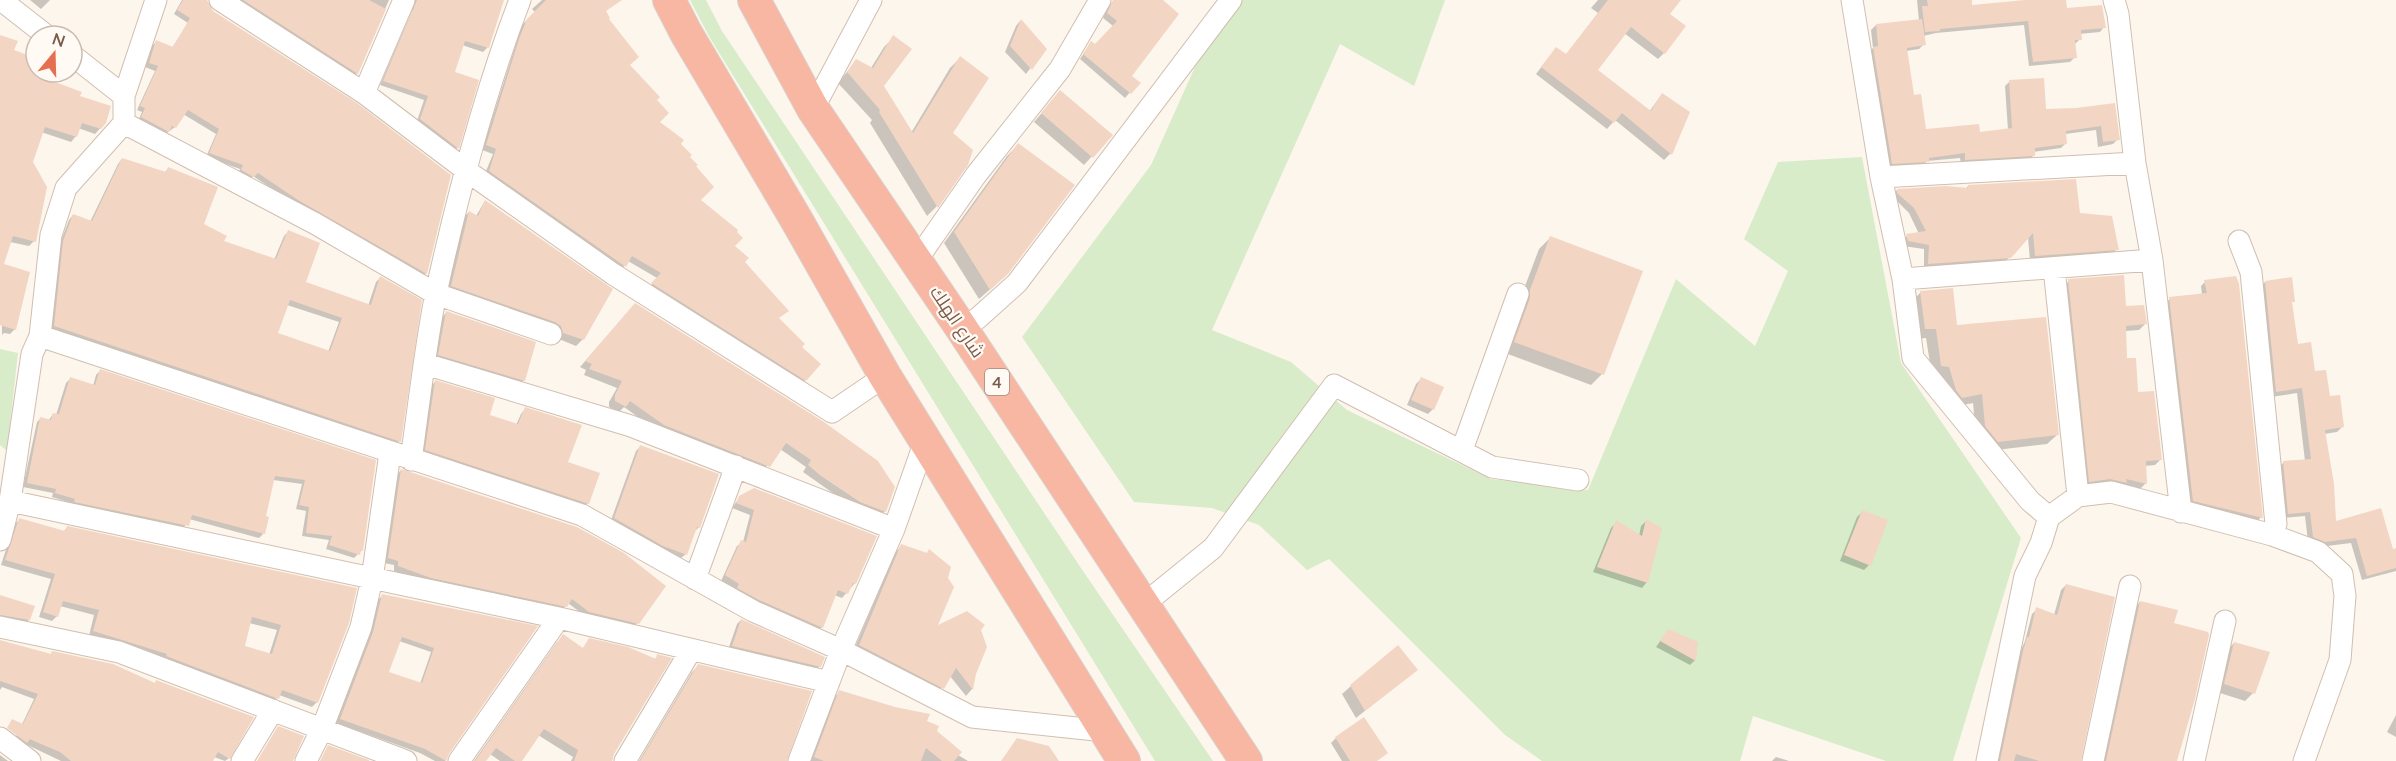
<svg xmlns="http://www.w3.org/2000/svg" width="2396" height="761" viewBox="0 0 2396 761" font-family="Lato,Cairo,sans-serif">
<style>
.green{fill:#d8ecc9}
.shadow{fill:#0003;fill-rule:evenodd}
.building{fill:#f3d5c3;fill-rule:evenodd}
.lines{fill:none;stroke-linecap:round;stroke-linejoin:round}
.minor-casing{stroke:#d1beb0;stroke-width:23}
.highway-casing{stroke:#dad1cd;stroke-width:34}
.minor{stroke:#fff;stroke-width:21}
.highway{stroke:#f7b7a3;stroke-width:32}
.labels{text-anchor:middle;stroke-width:4.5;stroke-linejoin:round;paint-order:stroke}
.shield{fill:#fffaf3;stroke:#a28b7f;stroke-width:1.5}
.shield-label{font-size:16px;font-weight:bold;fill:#7a5c4d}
.street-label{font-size:18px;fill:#7a5c4d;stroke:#fffaf3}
</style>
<rect width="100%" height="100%" fill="#fdf6ec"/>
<path class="green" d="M690 0H706L722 31 1083 571 1213 761H1155L710 38Z
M1225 0H1445L1414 86 1340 44 1212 330 1291 362 1347 410 1491 479 1588 490 1676 279 1755 346 1788 271 1744 239 1778 162 1862 157 1901 363 2021 538 1953 761H1886L1753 716 1740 761H1542L1505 735 1329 559 1307 570 1259 525 1212 508 1134 502 1022 337 1151 165Z
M0 349 18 353 7 451 0 445Z"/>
<path class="shadow" d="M30 0H50L41 9Z
M182 0H203L212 12 450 176 426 273 422 277 293 203 253 176 249 180 238 174 240 169 206 157 216 134 183 114 175 127 164 135 138 121 142 112 137 110 155 71 145 67 152 46 156 42 172 48 188 23 174 14Z
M238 0H389L357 73 353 77Z
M411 0H502L487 48 483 52 462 45 454 73 477 81 457 148 453 152 416 124 424 100 380 85 412 11Z
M542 0H604L605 12 628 66 655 100 658 122 688 157 699 200 733 246 777 319 800 347 805 380 800 385 648 289 657 278 628 261 620 271 484 176 493 154 482 150 522 25 535 12 532 9Z
M1114 0H1160L1130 76 1138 83 1125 98 1080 59 1091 43 1095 46 1113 26 1103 18 1108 7Z
M1598 0H1667L1664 53 1658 59 1624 33 1596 71 1649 112 1662 94 1688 113 1670 154 1664 160 1615 120 1607 129 1536 74 1550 56H1565L1598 13 1591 8Z
M1917 0H1970L1971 7 2064 0 2065 10 2104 27 2100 32 2079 34 2080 39 2075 44V57L2070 62 2029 66 2024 25 1936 33 1923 36 1924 44 1919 49 1906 51 1913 97 1924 130 1979 134 2008 130 2005 86 2010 81 2044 110 2076 109 2114 104 2118 139 2113 144 2098 147 2096 130 2065 134 2066 143 2061 148 2033 152 2034 155 2029 160 1961 164 1960 158 1927 161 1923 166 1887 168 1868 53 1873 48 1871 30 1876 25 1919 21Z
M1020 21 1045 49 1026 74 1005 52 1016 26Z
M894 37 882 86 911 133 950 68 960 58 951 133 967 164 936 207 927 216 870 123 872 120 838 83 856 61 871 68 884 47Z
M36 59V77L78 97 105 123 95 134 78 128 76 136 71 142 41 132 31 162 34 241 29 246 10 242 2 265 15 329 10 334 4 333 2 335 0 96Z
M1060 92 1111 135 1084 165 1034 122Z
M1018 145 995 285 979 299 944 243 1007 156Z
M122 159 164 173 168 169 202 225 222 242 274 260 284 236 288 232 304 283 368 306 376 282 380 278 399 441 395 445 50 330 59 246 69 220 73 215 90 222 118 164ZM287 305 339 322 328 352 277 334Z
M1968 186 2079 215 2117 249 2112 254 2030 261 2028 237 2004 263 1924 269V249L1903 246 1902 241 1907 236 1919 234 1909 213 1892 196 1897 190H1965Z
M485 201 583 339 576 346 445 292 463 218 469 212 476 216Z
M1550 238 1602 374 1591 385 1505 353 1519 302 1539 249Z
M2069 281 2125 307 2145 324 2139 330 2125 331V360L2161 459 2155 465 2145 466 2146 483 2140 489 2084 487 2063 287Z
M2205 282 2261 517 2257 522 2189 505 2165 303 2170 299 2202 295 2201 286Z
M2265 282 2293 301 2291 303 2297 345 2329 398 2342 427 2337 432 2324 434 2335 523 2392 551 2396 549V571L2362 580 2351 543 2319 547 2308 542 2305 516 2283 518 2278 468 2283 463 2305 461 2297 393 2271 397 2260 288Z
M1921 292 2057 435 2047 444 1988 451 1976 436 1973 403 1952 407 1932 376 1926 338 1915 339 1911 302Z
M629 311 885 511 879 517 854 508 803 472 806 467 780 449 762 472 658 431 624 407 619 412 609 407V402L617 388 584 375 586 370 580 367Z
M446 313 524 380 520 384 435 359 442 317Z
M100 371 374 461 362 550 354 558 326 549 329 540 302 536 306 511 296 509 302 484 273 480 264 517 267 518 263 534 259 538 189 519 183 529 71 505V503L52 497 53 493 23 487 37 422 41 418 49 420 53 414 56 415 66 383 70 379 93 386 96 375Z
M1421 379 1433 409 1428 414 1407 405 1416 384Z
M435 382 488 416 516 425 521 414 525 409 566 463 588 503 583 508 422 454 431 386Z
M640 447 699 527 694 532 686 554 681 558 658 550 610 523 636 451Z
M401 470 637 623 633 628 585 616 568 603 561 611 426 582 394 571V565L384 563 397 475Z
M739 498 855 583 842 598 834 595 822 627 817 632 754 604 721 581 737 546 743 542 750 515 732 508Z
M1862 512 1869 565 1864 570 1840 561 1857 517Z
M19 520 63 532 67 528 355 589 317 702 312 707 279 695 273 703 89 636 94 615 60 606 57 616 52 621 39 617 51 579 1 565 14 525ZM249 623 277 630 269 655 243 647Z
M1646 521 1647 582 1642 588 1593 572 1611 528 1617 522 1639 536 1641 526Z
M902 545 936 628 979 629 972 689 966 696 950 676 936 695 853 652 895 553Z
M2066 585 2080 761H1997L2018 657 2025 641 2032 614 2037 609 2054 615 2061 590Z
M382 596 535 627 447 753 445 761H435L420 753 336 723 369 637 378 600ZM399 641 431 652 420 684 387 673Z
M0 597 29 620 23 625 0 620Z
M2140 602 2173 624 2176 761H2103L2135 607Z
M741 620 820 666 815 670 728 650 737 624Z
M1668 630 1695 660 1690 665 1656 647Z
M590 640 654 660 658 656 613 754 612 761H571L573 757 538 735 520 761H500L490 754 485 761H474L557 642 582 649Z
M0 642 50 655 52 653 229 758 225 761 214 757 212 761H61L15 739 34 699 2 687 0 690Z
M2234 643 2253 693 2245 701 2217 692 2226 651Z
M698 666 786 761H639L692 672Z
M1416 670 1356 718 1342 694 1351 686Z
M840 692 925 722 958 755 968 761H810L833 698Z
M2396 715V737L2387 732Z
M1336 738 1377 761H1342L1331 743Z
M0 755 8 761H0Z
M1776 757 1789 761H1772Z"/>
<path class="building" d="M183 0H207L213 11 357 103 451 175 427 274 298 200 258 173 254 177 241 170 243 165 209 153 219 129 188 110 176 128 172 126 169 132 141 117 145 108 140 106 158 66 149 63 156 40 173 47 190 18 177 10Z
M243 0H369L386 9 358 74Z
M417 0H504L489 48 465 41 455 72 479 80 459 149 420 119 428 96 383 81Z
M546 0H622L606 11 610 18 609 19 639 57 630 65 660 97 657 100 669 113 660 122 684 140 681 144 692 155 690 157 698 165 696 166 714 187 701 200 738 230 737 232 743 238 735 246 749 258 745 262 789 311 779 318 805 344 802 347 821 364 806 381 651 283 661 273 632 256 626 267 489 171 496 149 486 145 519 39 527 19Z
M1113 0H1163L1179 14 1132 76 1141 83 1131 94 1083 54 1091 41 1095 44 1117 21 1107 13Z
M1608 0H1681L1670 14 1686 26 1665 54 1631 27 1598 70 1651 111 1662 93 1690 112 1672 155 1622 113 1614 123 1541 67 1556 47 1566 54Z
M1927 0H1972V5L2025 0H2066L2067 8 2102 5 2106 28 2081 30 2082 40H2075L2077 58 2033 62 2028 21 1940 29V31L1925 32 1922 6H1928Z
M1021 19 1047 49 1032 70 1010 46Z
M1922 19 1926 45 1907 48 1914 95 1921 94 1926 129 1979 124 1980 132 2012 128 2009 80 2044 78 2046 109 2076 108 2115 103 2120 140 2103 142 2101 126 2066 131 2067 144 2035 148V156L1965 160V153L1929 158V162L1892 164 1873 47 1878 46 1876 24Z
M0 35 18 41 14 50 36 58V75L82 92 80 96 111 106 106 123 101 129 82 123 77 137 45 127 33 162 47 187 36 242 13 236 4 264 30 272 16 330 0 325Z
M893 35 912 49 884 86 913 133 960 56 989 78 953 133 973 150 968 165 938 208 879 112 880 110 847 72 856 59 873 68Z
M1060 90 1113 135 1093 158 1041 113Z
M1018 143 1075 185 1008 274 990 290 954 232Z
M122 158 166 172 168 167 218 187 204 224 227 236 224 241 276 259 288 230 320 243 306 282 371 305 380 276 422 300 401 442 54 326 63 241 73 214 92 221ZM290 300 342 318 330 351 278 333Z
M2076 179 2080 213 2112 216 2119 250 2035 256 2033 233 2011 258 1928 264 1929 245 1908 241 1906 234 1926 231 1914 208 1897 193V189L1946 186 1968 188V185Z
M485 200 613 289 584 340 563 333 561 326 555 322 451 286 469 211 478 216Z
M1550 236 1643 271 1604 375 1514 342 1530 298V290Z
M2124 275 2126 306 2144 305 2147 324 2126 326 2127 358H2136L2138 392 2154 391 2162 460 2146 461 2147 484 2126 479 2127 483 2110 479 2089 482 2068 279Z
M2236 276 2239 284 2263 518 2193 501 2169 297 2207 293 2204 280Z
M2292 277 2295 302H2292L2298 344 2311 342 2315 371 2326 370 2330 396 2340 395 2344 427 2325 430 2334 484 2336 521 2381 508 2393 549 2396 548V568L2367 576 2356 538 2325 542 2313 537 2310 512 2288 514 2283 461 2311 459 2302 388 2276 392 2265 281Z
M1953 288 1957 325 2046 317 2059 435 1998 442 1985 426 1982 394 1962 398 1956 390 1949 367 1941 366 1936 329H1925L1920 291Z
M635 303 824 422 878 461 895 487 886 512 860 502 821 476 808 465 811 460 786 443 770 467 664 425 630 401 626 407 615 401V395L622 381 589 369 592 364 585 361Z
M446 311 536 342 525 381 438 355Z
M100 369 376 460 363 551 361 550 360 555 329 545 332 536 306 533 309 507 299 505 305 480 275 476 266 516 269 517 265 534 192 515 189 526 74 502 75 499 55 493 56 489 27 483 40 417 51 420 53 413 59 414 70 377 95 385Z
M1421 377 1444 387 1434 410 1411 400Z
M435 380 495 398 490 415 518 424 525 407 582 425 568 462 600 473 589 504 425 450Z
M640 445 719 474 700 528 697 527 687 555 663 546 614 518Z
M401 469 577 527 624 553 666 586 639 624 589 612 572 599 567 607 431 578 398 566V561L388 558Z
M754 488 877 536 856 584 853 583 848 594 838 590 823 628 759 600 737 588 739 584 725 575 741 540 746 542 754 510 736 503 739 496Z
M1862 510 1888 520 1871 566 1844 555Z
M19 518 65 531 67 526 357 588 349 623 318 703 282 690 279 699 276 698 166 656 167 654 93 631 99 610 63 601 58 617 43 612 55 574 5 560ZM252 617 281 625 272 654 245 646Z
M1646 519 1662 528 1648 583 1597 567 1616 520 1642 536Z
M901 544 927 553 929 549 951 567 948 578 954 587 938 625 967 611 985 625 981 630 987 647 976 674 973 690 956 668 944 689 859 645Z
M2066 584 2115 597 2081 761H2039L2016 754 2014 761H2000L2023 651 2027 637H2029L2036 607 2057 615Z
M382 594 538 626 449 754 446 761 425 749 340 719 373 632ZM402 637 434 648 422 683 389 672Z
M0 595 35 606 30 620 0 615Z
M2140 601 2178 610 2174 623 2208 632 2209 635 2195 699 2177 761H2106Z
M741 619 825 657 821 667 732 646Z
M1668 629 1698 642 1696 661 1660 641Z
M563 634 583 648 589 638 628 647 656 659 657 654 672 658 614 754 612 761H574L578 750 544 729 522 761H515L496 748 486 761H475Z
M0 640 51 654 52 651 113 664 155 683 156 680 254 717 230 759 218 752 213 761H71L60 752 34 741 30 739 27 743 7 728 12 719 23 724 38 694 0 681Z
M2234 642 2270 652 2255 694 2224 684Z
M1398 645 1418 670 1365 711 1350 685Z
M698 664 812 691 787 761H640Z
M839 690 895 707 930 714 927 721 939 726 937 731 962 752 954 761H942L926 748 921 761H824L814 757Z
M1364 717 1388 753 1377 761H1350L1335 737Z
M278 726 304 736 293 761H257Z
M1017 738 1049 746 1059 761H1001Z
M328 745 369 760V761H320Z"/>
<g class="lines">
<g class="minor-casing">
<path id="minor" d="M1 0 47 36
M220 0 364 93 467 171 613 274 832 412 885 376
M1852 0 1881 177 1903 279 1913 358 2030 501 2049 517 2041 543 2025 576 1987 761
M2114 0 2118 14 2135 163 2152 260 2181 512
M72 55 124 96
M364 93 404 0
M813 109 871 0
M124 123 316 224 436 294 551 334
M1881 177 2135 163
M2239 241 2251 272 2276 524 2272 535
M916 261 976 175 1060 69 1100 0
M2054 268 2078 496
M1903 279 2152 260
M962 329 978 318 1017 283 1231 0
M40 336 582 515 753 611 841 650 972 717 1105 731
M425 364 631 426 894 529 925 441
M1462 450 1518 294
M411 460C419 404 425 348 436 293 457 198 485 91 520 0
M10 501 559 618 829 682
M2049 517 2078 496 2111 492 2272 535 2318 552 2342 574 2345 596 2340 660 2304 761
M0 540 10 501 32 354 40 336 51 235 66 188 124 123V96L156 0
M695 579 736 466
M1144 604 1213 548 1334 385 1492 467 1578 480
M0 627 119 652 406 761
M0 738 30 761
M242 761 273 710
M306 761 322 729 361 627 372 579 390 453
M459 761 559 618
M625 761 691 650
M799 761 841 650 894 529
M2093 761 2130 586
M2194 761 2225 621"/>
</g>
<g class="highway-casing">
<path id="highway" d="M669 0 686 33 796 219 885 376 1124 761
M754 0 813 109 962 329 1246 761"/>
</g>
<use href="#minor" class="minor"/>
<use href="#highway" class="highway"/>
</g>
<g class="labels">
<rect class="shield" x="985" y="369" width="24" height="26" rx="4.5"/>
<g class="shield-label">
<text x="997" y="388">4</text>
</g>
<g class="street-label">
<text transform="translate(957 322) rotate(56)" y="6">شارع الهلك</text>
</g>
</g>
<g transform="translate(54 54) rotate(19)"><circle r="28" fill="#fffaf3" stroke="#cabbb1" stroke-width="1.5"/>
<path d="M0-4.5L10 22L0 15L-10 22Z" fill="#e76f51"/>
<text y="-9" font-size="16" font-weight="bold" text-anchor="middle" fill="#7a5c4d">N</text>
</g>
</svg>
